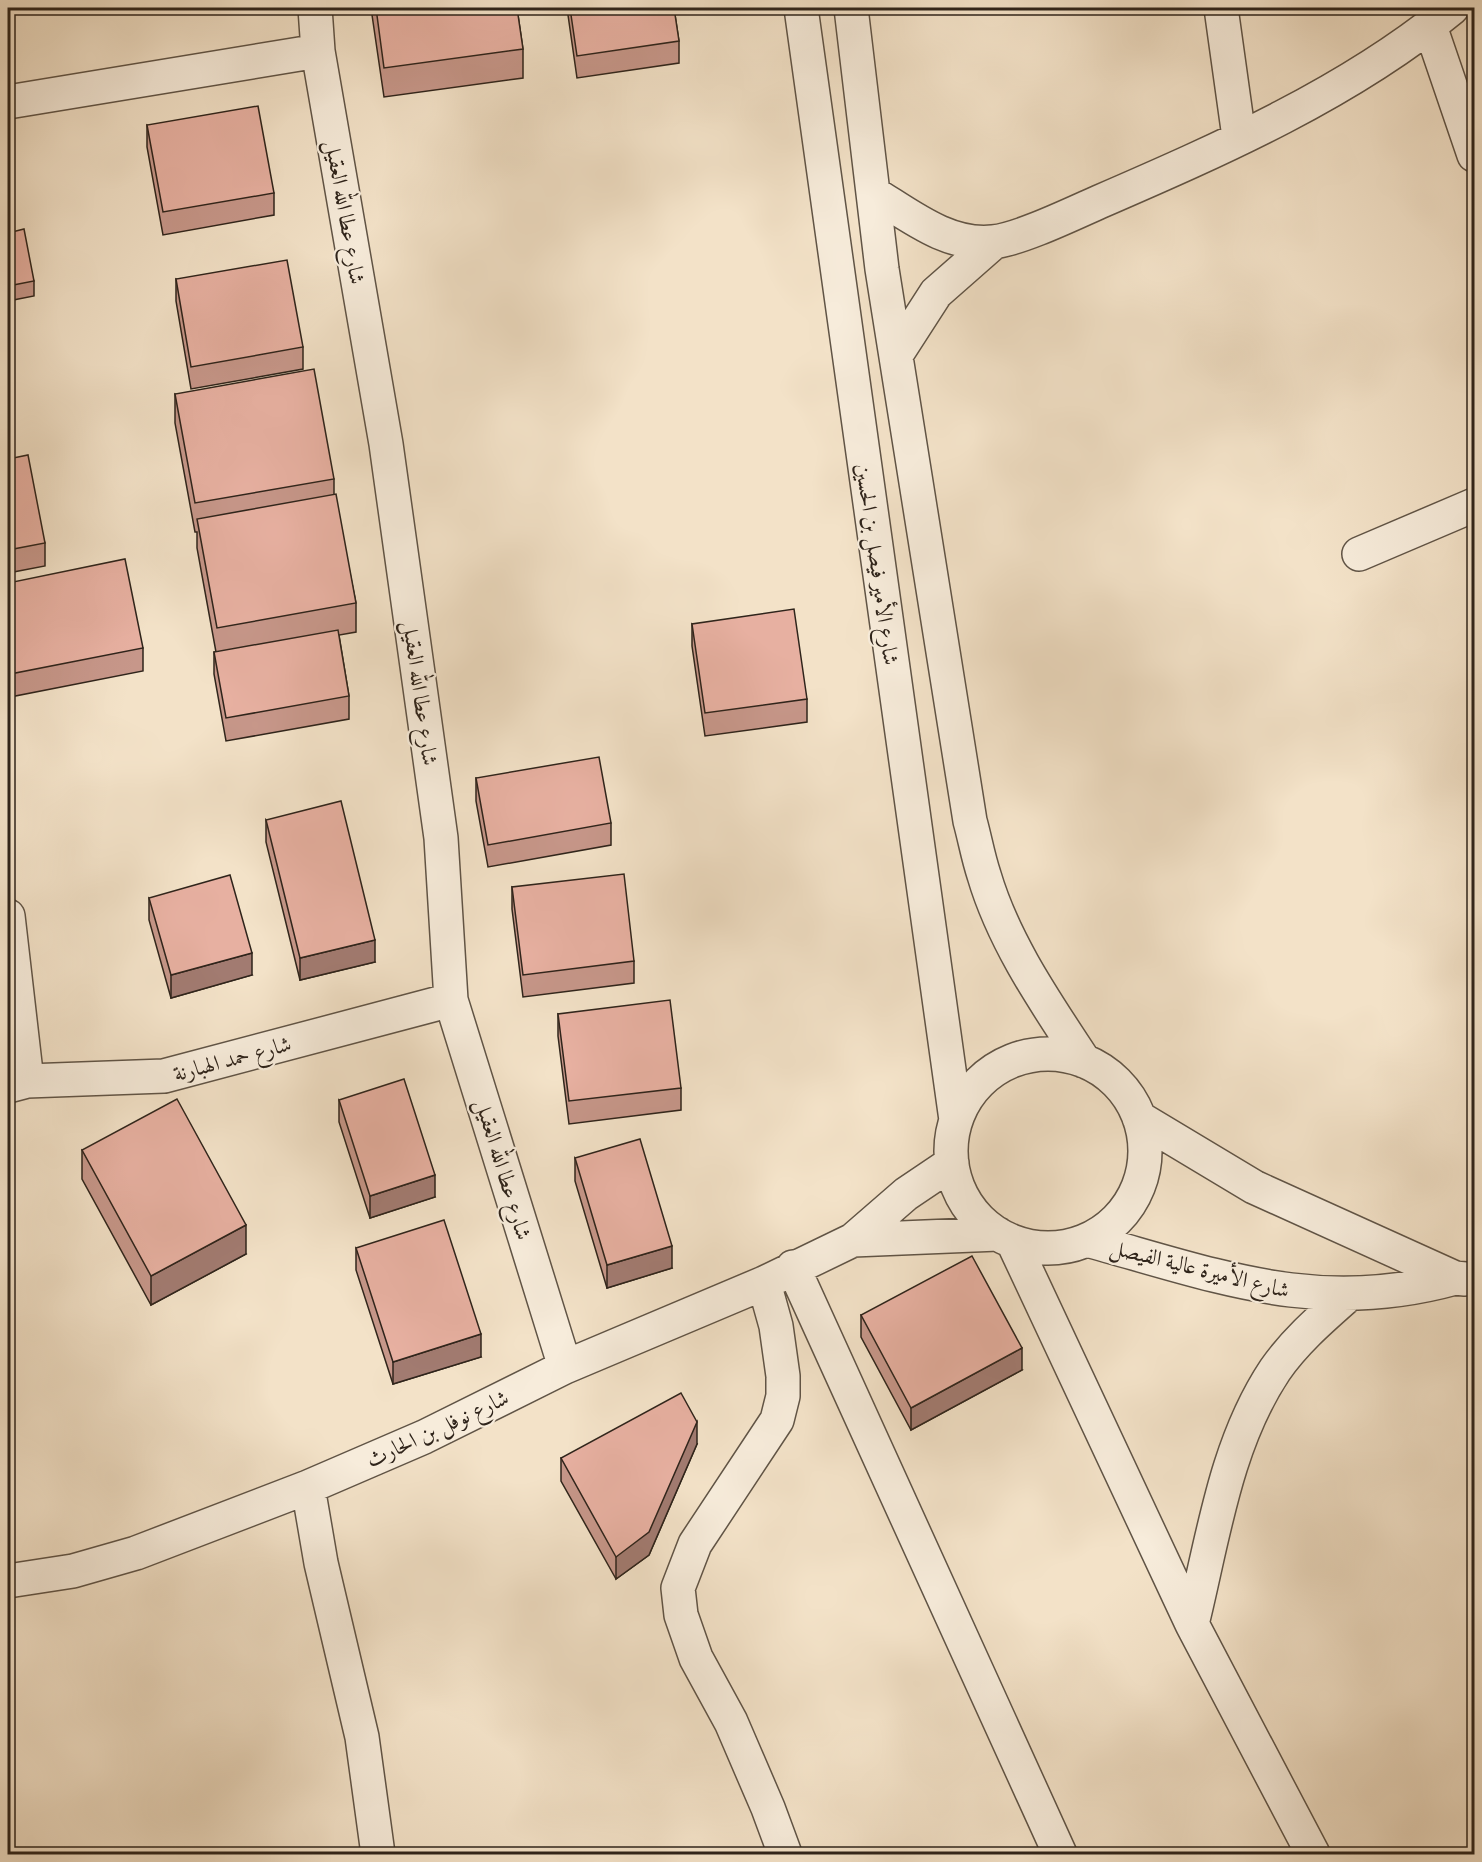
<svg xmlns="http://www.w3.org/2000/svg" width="1482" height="1862" viewBox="0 0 1482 1862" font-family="'Gentium Book Plus',Amiri,serif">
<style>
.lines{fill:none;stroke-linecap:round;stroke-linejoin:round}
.minor-casing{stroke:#605446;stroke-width:36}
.minor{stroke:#f7ecdb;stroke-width:33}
.wall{fill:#c7978a;stroke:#2f241b;stroke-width:1.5}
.shaded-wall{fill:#a27b71;stroke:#2f241b;stroke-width:1.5}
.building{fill:#e7b0a1;stroke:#2f241b;stroke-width:1.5}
.labels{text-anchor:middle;stroke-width:4.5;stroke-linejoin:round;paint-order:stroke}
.street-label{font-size:22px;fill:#2f241b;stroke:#f7ecdb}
</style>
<rect width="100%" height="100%" fill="#f3e2c8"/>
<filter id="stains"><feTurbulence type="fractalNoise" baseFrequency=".00333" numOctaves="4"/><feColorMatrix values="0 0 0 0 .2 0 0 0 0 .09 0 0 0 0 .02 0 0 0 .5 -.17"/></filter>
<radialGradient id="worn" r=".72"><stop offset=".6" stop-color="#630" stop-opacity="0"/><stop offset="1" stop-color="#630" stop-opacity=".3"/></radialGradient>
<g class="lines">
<g class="minor-casing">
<path id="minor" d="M315 8 318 51 386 444 441 838 451 1000 565 1367
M801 8 956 1120
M851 8 882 269 970 821C975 839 978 857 984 875 1004 943 1046 1003 1084 1061
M1221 8 1239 137
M1430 26 1474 155
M8 102 318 51
M873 193C909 215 948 247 993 242 1020 239 1072 214 1099 202 1221 149 1349 93 1452 8
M896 355 936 293 994 242
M1359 554 1474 505
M8 916 27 1081
M951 1151a97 97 0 1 1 194 0a97 97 0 1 1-194 0Z
M8 1086 27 1081 164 1076 451 1000
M1139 1118 1254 1187 1455 1278 1465 1279
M853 1240 998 1234
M1087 1240C1218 1276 1318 1316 1455 1278
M1013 1242 1192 1624 1313 1854
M793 1267 1060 1854
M764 1283 776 1326 783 1376V1396L777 1420 695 1544 678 1588 681 1615 696 1658 731 1722 768 1808 785 1854
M308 1487 321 1563 362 1737 378 1854
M8 1581 73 1571 136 1553 308 1487 424 1437 565 1367 764 1283 853 1240 906 1194 952 1163
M1192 1624C1213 1539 1225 1445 1275 1370 1295 1341 1322 1318 1348 1295"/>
</g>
<use href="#minor" class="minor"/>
</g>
<path class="wall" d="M371 8H517L523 49V78L384 97Z
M567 8H674L679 41V63L577 78Z
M147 125 274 193V215L163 235 147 147Z
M8 152 14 189V205L8 206Z
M8 233 34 281V296L8 301Z
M176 279 303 347V369L191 389 176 301Z
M175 394 334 479V494L356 603V632L339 635 349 696V719L226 741 214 674V652H216L197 548V532H195L175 423Z
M8 459 45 543V566L8 573Z
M8 583 143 648V671L10 697 8 685Z
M692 624 807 699V722L705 736 692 646Z
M476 778 611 823V845L488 867 476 801Z
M266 820 375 962 300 980 266 842Z
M512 887 634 961V983L523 997 512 909Z
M149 898 252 975 171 998 149 920Z
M558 1014 681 1088V1110L569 1124 558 1036Z
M339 1100 435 1197 370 1218 339 1122Z
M82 1150 246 1254 151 1305 82 1179Z
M575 1158 672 1268 607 1288 575 1181Z
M356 1248 481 1357 393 1384 356 1270Z
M861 1315 1022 1370 911 1430 861 1337Z
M697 1444 649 1555 616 1579 561 1481V1458Z"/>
<path class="shaded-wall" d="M375 940V962L300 980V958Z
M252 953V975L171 998V975Z
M435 1175V1197L370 1218V1196Z
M246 1225V1254L151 1305V1276Z
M672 1246V1268L607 1288V1265Z
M481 1334V1357L393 1384V1362Z
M1022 1348V1370L911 1430V1408Z
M697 1422V1444L649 1555 616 1579V1557Z"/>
<path class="building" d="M376 8H517L523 49 384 68Z
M570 8H674L679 41 577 56Z
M258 106 274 193 163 212 147 125Z
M8 152 14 189 8 191Z
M24 229 34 281 8 286V233Z
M287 260 303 347 191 367 176 279Z
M314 369 334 479 195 503 175 394Z
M28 455 45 543 8 550V459Z
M336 494 356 603 217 628 197 519Z
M125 559 143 648 10 674 8 663V583Z
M794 609 807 699 705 713 692 624Z
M338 630 349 696 226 718 214 652Z
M599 757 611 823 488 845 476 778Z
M341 801 375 940 300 958 266 820Z
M624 874 634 961 523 975 512 887Z
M230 875 252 953 171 975 149 898Z
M670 1000 681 1088 569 1101 558 1014Z
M404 1079 435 1175 370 1196 339 1100Z
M177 1099 246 1225 151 1276 82 1150Z
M640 1139 672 1246 607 1265 575 1158Z
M444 1220 481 1334 393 1362 356 1248Z
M972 1256 1022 1348 911 1408 861 1315Z
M681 1393 697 1422 649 1532 616 1557 561 1458Z"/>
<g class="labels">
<g class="street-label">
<text transform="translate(346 212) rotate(80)" y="8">شارع عطا الله العقيل</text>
<text transform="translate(878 564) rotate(82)" y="8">شارع الأمير فيصل بن الحسين</text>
<text transform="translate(421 693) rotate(82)" y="8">شارع عطا الله العقيل</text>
<text transform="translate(232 1058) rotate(-15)" y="8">شارع حمد الهبارنة</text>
<text transform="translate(504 1169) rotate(73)" y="8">شارع عطا الله العقيل</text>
<text transform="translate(1200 1268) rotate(14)" y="8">شارع الأميرة عالية الفيصل</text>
<text transform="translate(437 1428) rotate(-25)" y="8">شارع نوفل بن الحارث</text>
</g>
</g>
<rect width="1482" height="1862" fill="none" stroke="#f3e2c8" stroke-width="30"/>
<rect x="9" y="9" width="1464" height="1844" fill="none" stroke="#2f241b" stroke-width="3"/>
<rect x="15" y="15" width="1452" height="1832" fill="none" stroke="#2f241b" stroke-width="1.5"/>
<rect width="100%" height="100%" filter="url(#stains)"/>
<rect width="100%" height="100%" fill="url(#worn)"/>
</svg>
